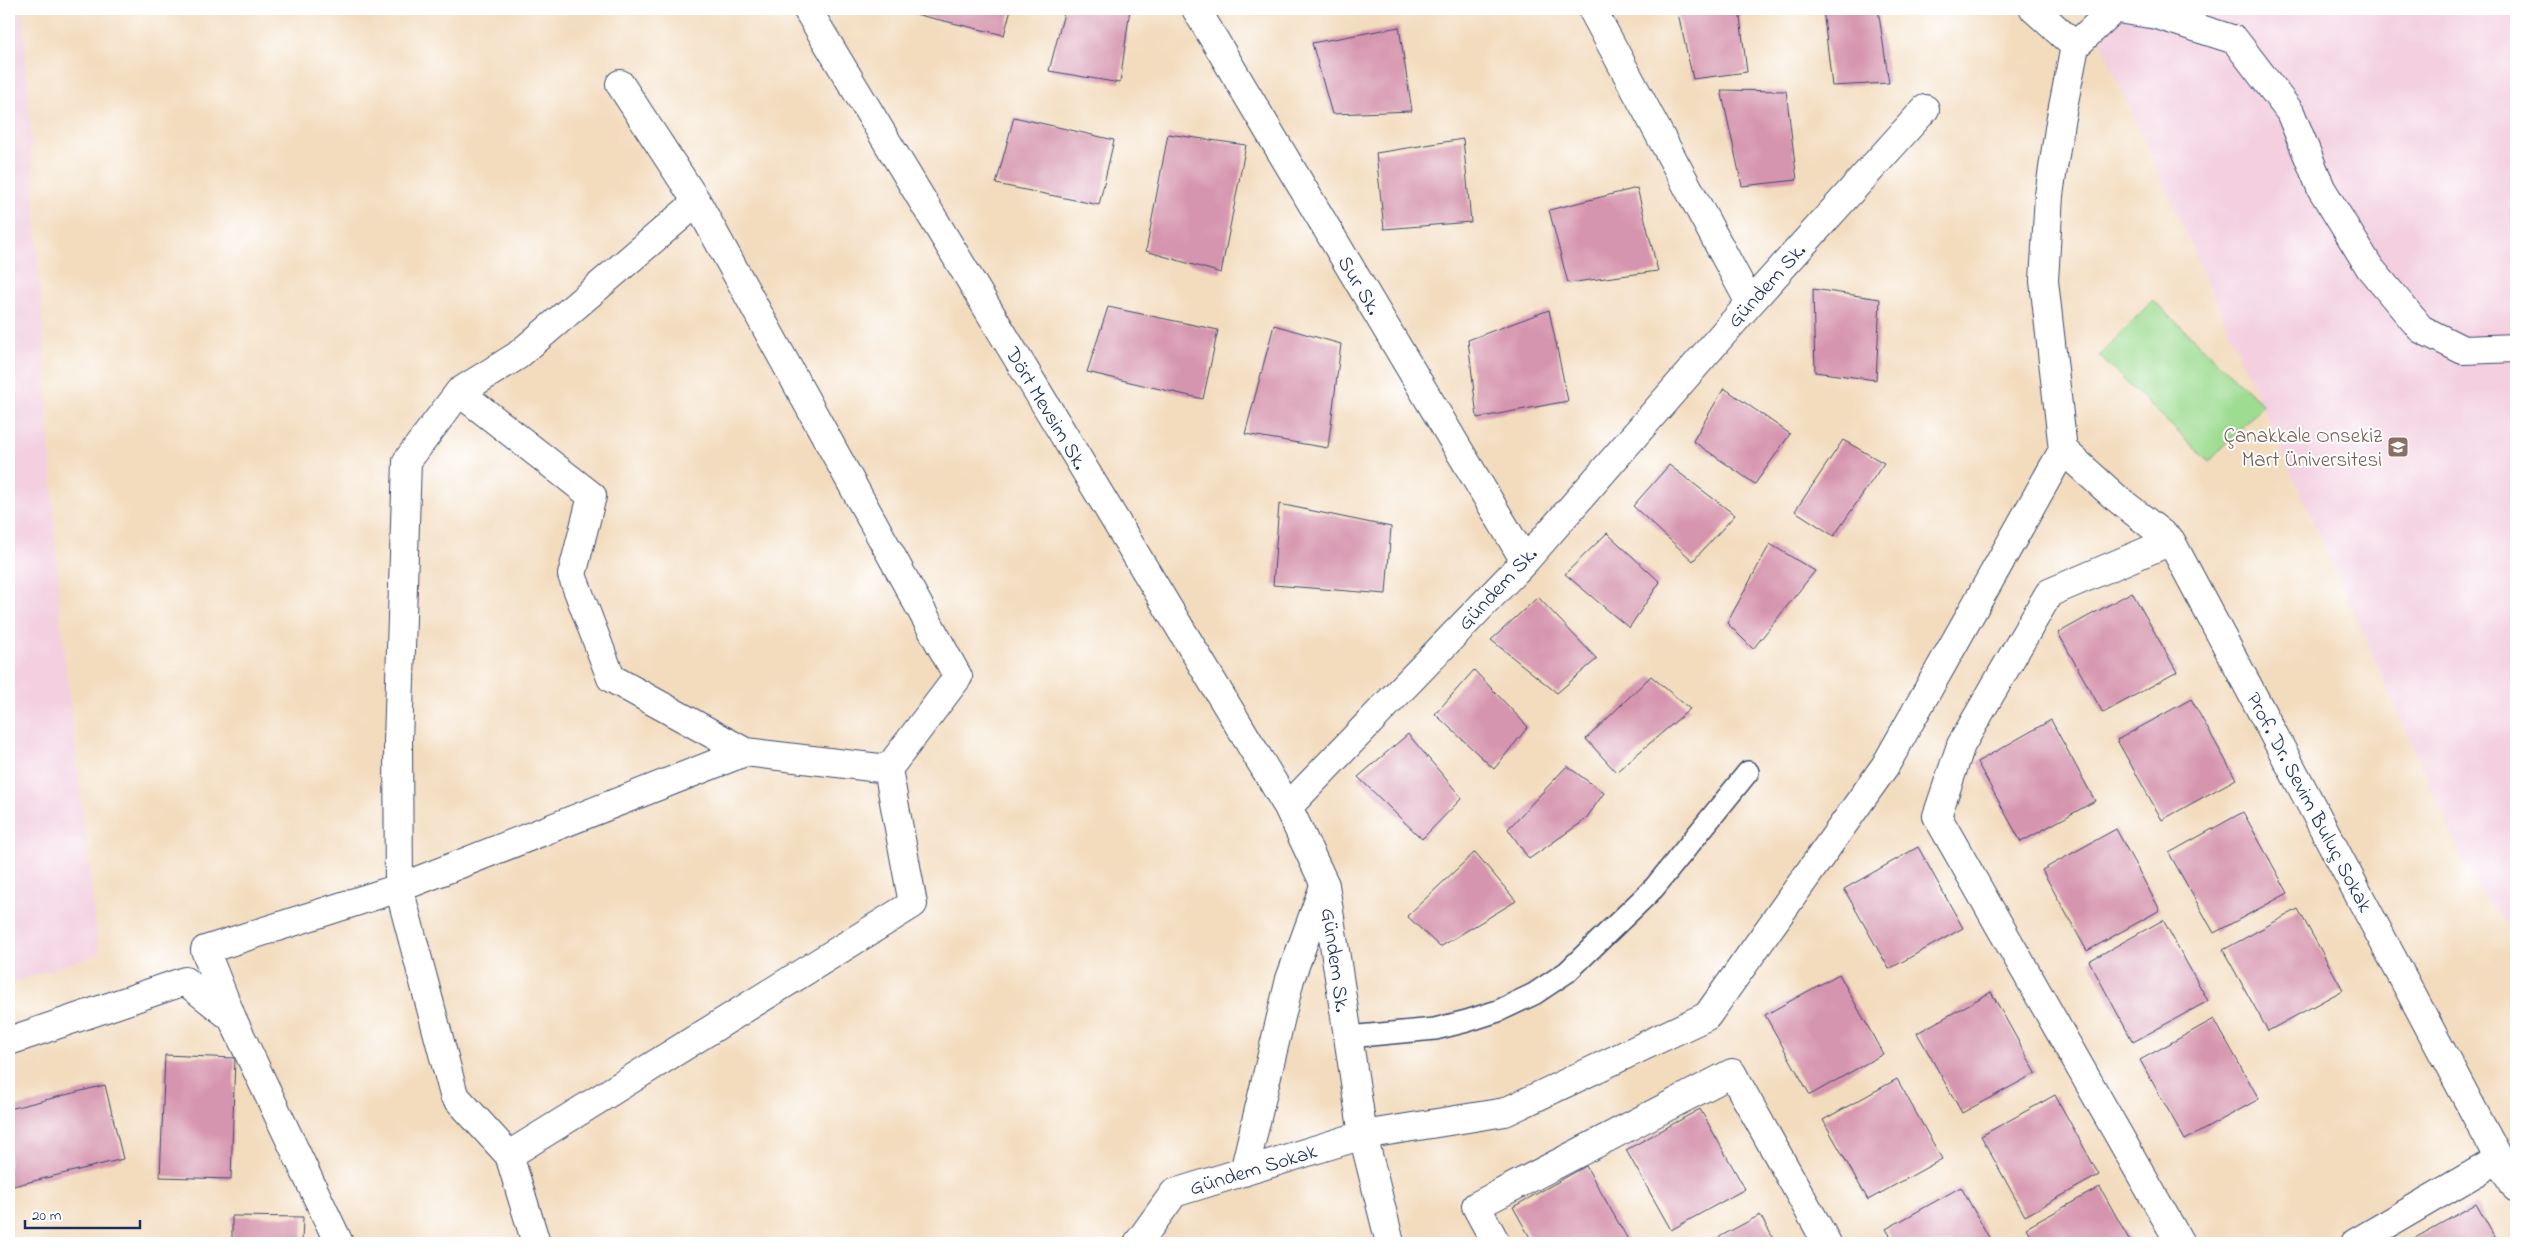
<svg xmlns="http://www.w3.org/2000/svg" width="2525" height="1252" viewBox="0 0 2525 1252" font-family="'Indie Flower',sans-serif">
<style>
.built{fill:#f3cfe0}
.green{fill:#9ddc91;stroke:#5c8678}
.building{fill:#d695ae}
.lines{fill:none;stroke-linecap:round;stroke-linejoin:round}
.lane-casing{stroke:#3b496c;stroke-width:24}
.street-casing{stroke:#3b496c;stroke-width:30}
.lane{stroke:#fff;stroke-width:21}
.street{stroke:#fff;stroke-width:28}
.labels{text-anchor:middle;stroke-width:4;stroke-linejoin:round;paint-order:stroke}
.street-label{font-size:21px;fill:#1b2f5e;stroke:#fff}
.education-label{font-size:21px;fill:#785e54;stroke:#fff;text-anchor:end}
</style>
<rect width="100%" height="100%" fill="#fff"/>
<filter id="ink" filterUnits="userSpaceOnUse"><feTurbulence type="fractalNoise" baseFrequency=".02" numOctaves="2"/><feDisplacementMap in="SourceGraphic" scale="10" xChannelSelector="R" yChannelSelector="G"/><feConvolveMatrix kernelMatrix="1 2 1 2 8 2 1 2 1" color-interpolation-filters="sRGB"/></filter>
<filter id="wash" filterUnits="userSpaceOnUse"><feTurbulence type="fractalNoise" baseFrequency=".0096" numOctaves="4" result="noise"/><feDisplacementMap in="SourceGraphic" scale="20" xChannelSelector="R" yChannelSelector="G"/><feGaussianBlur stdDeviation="1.12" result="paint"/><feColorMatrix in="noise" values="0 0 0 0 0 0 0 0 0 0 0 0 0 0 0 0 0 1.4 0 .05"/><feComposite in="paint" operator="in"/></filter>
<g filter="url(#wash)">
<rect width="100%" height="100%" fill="#f3dcbe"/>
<path class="built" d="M9 9H23L60 614 99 954 9 984Z
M2086 9H2516V934L2475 886Z"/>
<path class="green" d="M2153 300 2263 405 2209 462 2099 356Z"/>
<g id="blocks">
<path class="building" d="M893 9H1011L1004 35Z
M1065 9H1130L1120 83 1049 71Z
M1677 9H1739L1747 72 1693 79Z
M1823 9H1878L1889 83 1832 86Z
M1399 27 1412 111 1332 114 1312 43Z
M1721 90 1786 91 1797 180 1742 186Z
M1014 117 1114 140 1099 205 996 184Z
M1168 134 1246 145 1221 273 1146 251Z
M1463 139 1471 222 1384 229 1376 153Z
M1637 188 1658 271 1568 283 1549 210Z
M1813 289 1880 299 1876 380 1815 372Z
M1108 307 1218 330 1203 399 1087 372Z
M1549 310 1568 401 1477 418 1468 340Z
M1274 325 1341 344 1328 448 1245 434Z
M1724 388 1790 434 1755 484 1693 441Z
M1843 440 1884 463 1834 536 1795 511Z
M1669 465 1735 515 1693 561 1633 506Z
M1279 504 1391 527 1386 594 1273 585Z
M1607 533 1660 582 1629 628 1565 574Z
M1770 544 1815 571 1753 649 1727 623Z
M2132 592 2177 672 2103 713 2058 633Z
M1538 597 1597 659 1557 693 1491 640Z
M1474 670 1528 727 1494 769 1435 714Z
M1651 676 1690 709 1616 772 1586 739Z
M2191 699 2236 779 2162 820 2117 740Z
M2051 720 2095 801 2021 842 1977 762Z
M1408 734 1462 798 1422 839 1358 777Z
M1567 766 1604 793 1585 820 1529 859 1508 829Z
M2243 812 2288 893 2214 933 2169 853Z
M2116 829 2160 910 2087 951 2042 870Z
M1918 847 1963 928 1889 969 1844 889Z
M1475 852 1516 901 1440 947 1407 916Z
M2298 909 2343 990 2268 1031 2223 950Z
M2163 920 2208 1001 2133 1042 2089 961Z
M1839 974 1883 1054 1810 1095 1765 1015Z
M1991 992 2036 1073 1962 1113 1917 1033Z
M2214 1019 2259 1099 2185 1140 2140 1060Z
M165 1055 235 1058 231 1179 160 1177Z
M1897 1079 1942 1159 1868 1200 1823 1120Z
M105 1085 123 1159 9 1187V1109Z
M2055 1095 2099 1175 2025 1216 1981 1136Z
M1700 1109 1745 1189 1671 1230 1626 1150Z
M1586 1166 1630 1243H1533L1513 1207Z
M1961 1187 1992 1243H1895L1886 1229Z
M2100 1187 2131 1243H2035L2026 1228Z
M2476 1204 2498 1243H2406Z
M1760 1215 1776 1243H1708Z
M232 1216 303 1217 302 1243H232Z"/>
</g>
</g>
<g filter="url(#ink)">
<use href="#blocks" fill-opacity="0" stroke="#3b496c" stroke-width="1"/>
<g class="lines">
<g class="lane-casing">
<path id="lane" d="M1348 1037 1435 1029 1467 1021 1498 1011 1534 994 1567 972 1654 888 1748 772"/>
</g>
<g class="street-casing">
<path id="street" d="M807 9 1288 807 1325 885 1363 1135 1390 1243
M1196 9 1525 561
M1592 9 1750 303
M2034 9 2075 46
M2117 9 2157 15 2235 40 2290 112 2321 188 2370 268 2421 329 2463 350 2516 348
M459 392 592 496 572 575 611 678 745 752
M2063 450 2114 496 2171 541 2499 1159 2516 1188
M2171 541 2049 593 1961 745 1937 816 2180 1243
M1288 807 1525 561 1750 303 1925 109
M232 1018 205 950 399 888 745 752 888 769
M9 1041 185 981 232 1018 339 1243
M509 1155 913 904 888 769 958 677 697 202
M1244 1172 1290 979 1324 886
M536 1243 509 1155 454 1095 399 888 398 742 407 461 459 392 517 356 697 202 620 84
M1138 1243 1174 1193 1363 1135 1505 1112 1707 1016 1885 766 2063 450 2044 281 2049 195 2060 122 2075 46 2114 9
M1496 1243 1476 1206 1732 1073 1827 1243
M2355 1243 2499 1159"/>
</g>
<use href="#lane" class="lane"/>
<use href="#street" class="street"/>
</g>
</g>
<defs>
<g id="university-square" transform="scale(1.125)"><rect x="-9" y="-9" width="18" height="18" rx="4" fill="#8d6e63" stroke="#fff"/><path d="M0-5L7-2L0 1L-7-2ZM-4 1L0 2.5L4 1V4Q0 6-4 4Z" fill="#fff"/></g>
</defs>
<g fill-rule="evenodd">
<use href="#university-square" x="2398" y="447"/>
</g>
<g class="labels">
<g class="street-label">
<text transform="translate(1360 285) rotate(59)" y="7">Sur Sk.</text>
<text transform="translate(1766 285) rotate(-48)" y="7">Gündem Sk.</text>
<text transform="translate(1047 408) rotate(59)" y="7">Dört Mevsim Sk.</text>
<text transform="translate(1497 588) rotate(-47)" y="7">Gündem Sk.</text>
<text transform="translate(2310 802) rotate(62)" y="7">Prof. Dr. Sevim Buluç Sokak</text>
<text transform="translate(1336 960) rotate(82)" y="7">Gündem Sk.</text>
<text transform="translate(1253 1169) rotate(-17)" y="7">Gündem Sokak</text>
</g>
<g class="education-label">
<text x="2382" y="442">Çanakkale Onsekiz<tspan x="2382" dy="24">Mart Üniversitesi</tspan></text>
</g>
</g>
<rect width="2525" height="1252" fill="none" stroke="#fff" stroke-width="30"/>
<path d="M25 1220v8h115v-8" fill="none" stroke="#1b2f5e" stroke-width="2.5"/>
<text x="32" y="1220" font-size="15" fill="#1b2f5e" stroke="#ffffff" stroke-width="4" paint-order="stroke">20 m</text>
</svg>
